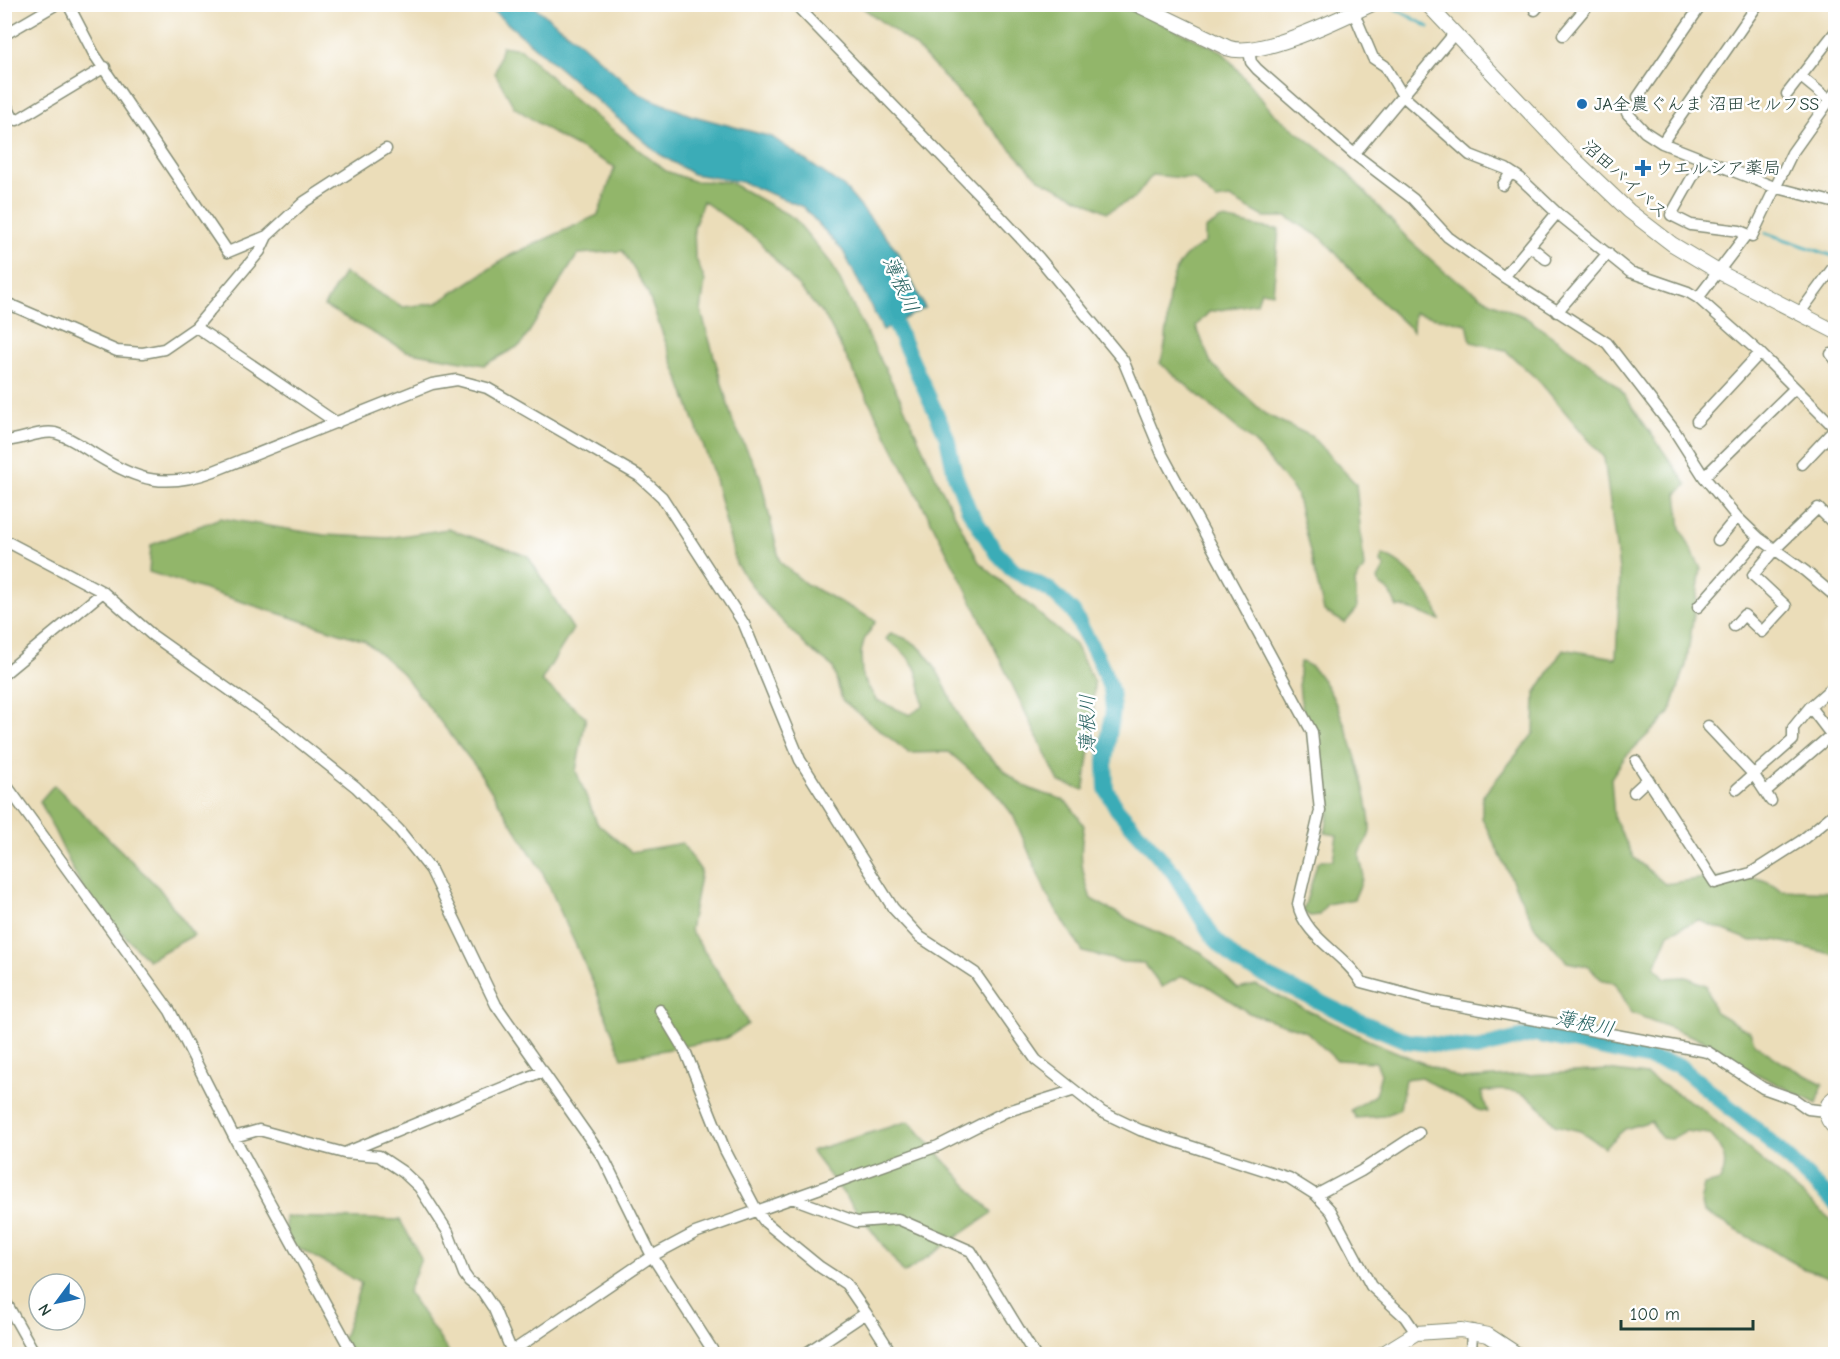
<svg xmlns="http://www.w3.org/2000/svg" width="1840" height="1359" viewBox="0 0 1840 1359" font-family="'Comic Neue','Klee One',sans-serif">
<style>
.forest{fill:#92b66b;stroke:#587a50;stroke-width:1.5}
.water{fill:#3bacb7;stroke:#2d7476;stroke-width:1.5}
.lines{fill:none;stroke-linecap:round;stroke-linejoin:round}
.stream{stroke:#3bacb7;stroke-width:3}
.river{stroke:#3bacb7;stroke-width:16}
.minor-casing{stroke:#858d76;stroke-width:13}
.tertiary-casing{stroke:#858d76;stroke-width:16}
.secondary-casing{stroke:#858d76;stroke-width:17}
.minor{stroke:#fff;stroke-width:10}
.tertiary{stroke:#fff;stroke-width:14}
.secondary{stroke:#fff;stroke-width:15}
.poi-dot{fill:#1f6fb2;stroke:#fff;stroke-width:2}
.labels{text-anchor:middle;stroke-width:5;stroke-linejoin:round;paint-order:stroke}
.poi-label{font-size:18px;fill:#1f3d34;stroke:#fff;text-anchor:start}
.street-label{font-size:18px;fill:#1f3d34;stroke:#fff}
.water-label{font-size:20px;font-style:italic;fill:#296462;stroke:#fff}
</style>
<rect width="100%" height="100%" fill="#fff"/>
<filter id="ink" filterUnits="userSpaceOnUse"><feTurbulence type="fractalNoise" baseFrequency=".0167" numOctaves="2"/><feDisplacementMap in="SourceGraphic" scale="12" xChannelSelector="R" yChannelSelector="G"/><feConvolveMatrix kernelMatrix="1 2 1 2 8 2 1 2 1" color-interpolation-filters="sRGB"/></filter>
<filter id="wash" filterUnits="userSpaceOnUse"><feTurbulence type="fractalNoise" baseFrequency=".008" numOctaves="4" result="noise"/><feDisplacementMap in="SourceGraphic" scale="24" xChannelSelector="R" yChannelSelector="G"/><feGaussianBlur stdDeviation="1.35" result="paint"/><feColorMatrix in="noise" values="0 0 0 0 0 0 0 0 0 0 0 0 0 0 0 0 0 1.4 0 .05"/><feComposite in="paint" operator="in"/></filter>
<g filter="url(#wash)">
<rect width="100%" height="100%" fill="#ebddb9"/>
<path class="forest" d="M859 5H1108L1134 11 1222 51 1273 113 1339 164 1409 240 1446 273 1489 301 1525 317 1596 368 1620 389 1687 485 1677 493 1681 529 1701 569 1686 665 1670 713 1625 757 1611 778 1614 818 1634 858 1665 884C1696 880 1756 866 1780 890L1835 892V955L1775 940 1752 941 1698 920 1669 933 1655 967 1665 978 1686 977 1706 985 1714 1011 1750 1032 1755 1044 1786 1065 1823 1084 1817 1104 1749 1070 1712 1044 1632 1013 1615 983 1603 981 1588 966 1567 962 1535 927 1482 818V797L1534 733 1535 694 1563 649 1616 658 1620 577 1604 458 1539 381 1505 350 1471 342 1467 324 1414 313 1413 331 1375 296 1322 238 1287 217H1264L1230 198 1216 200 1194 179 1152 175 1135 198 1107 212 1039 179 916 47Z
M502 46 521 49 577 102 666 171 693 181 729 182 794 218 831 263 901 400 939 484 979 562 1075 645 1094 682 1093 729 1084 790 1059 782 966 589 826 318 758 240 703 201 694 227 695 256 705 281 701 311 733 422 760 476 780 562 806 584 876 621 864 640 861 653 862 676 876 700 910 715 923 706C920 671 916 659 886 639L891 633C898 636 906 638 912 642 939 657 953 714 973 738 983 751 1009 777 1023 785 1056 804 1060 785 1084 826 1079 855 1081 870 1091 899L1128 919 1201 952 1238 989 1256 985 1368 1040 1461 1079 1607 1070 1646 1075 1698 1106 1835 1223V1279L1805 1269 1704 1212 1701 1199 1704 1185 1720 1181C1730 1162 1723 1150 1710 1134L1685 1131 1671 1139 1661 1138 1651 1121 1625 1129 1604 1147 1580 1131 1555 1125C1534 1095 1519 1086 1481 1092L1488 1112 1478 1110 1421 1077 1405 1079 1400 1109 1384 1116 1356 1118 1351 1110 1375 1095 1381 1074 1376 1062 1336 1060 1307 1032 1249 1013 1206 985 1182 976 1162 987 1144 963 1123 962 1083 952 1048 897 1013 815 995 792 949 752 909 753 842 700 833 667 808 648 765 603 736 564 714 475 647 291 623 251 578 254 521 345 484 365 406 351 324 306 344 273 403 307 437 303 511 255 598 215 615 167 559 137 514 107 495 73Z
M1221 219C1241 221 1258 229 1279 229L1273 293 1261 291 1257 303 1209 312 1196 326 1211 363 1265 414 1311 436 1356 484 1364 568 1355 582 1357 609 1345 623 1324 611 1296 493 1255 443 1160 363C1174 330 1159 290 1183 259 1188 252 1199 248 1205 242V229Z
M220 518 324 535 388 538 448 529 528 556 573 629 541 681 586 717 576 771 597 823 631 852 682 843 701 871 690 930 730 990 748 1024 727 1038 622 1058 594 985 542 871 476 767 402 673 365 641 149 572 151 545Z
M1382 555C1406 562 1435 596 1440 620L1403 607H1397L1390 592 1380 585 1378 579 1385 567 1381 563Z
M1300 662C1335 665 1371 798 1370 830 1370 839 1361 846 1360 855 1359 861 1363 867 1363 873 1363 881 1357 892 1354 899L1327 904 1319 915 1310 916 1303 912 1317 864 1321 860H1333L1337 835 1325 833 1330 808 1326 772 1319 770C1309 735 1295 698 1300 662Z
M54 785 159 888 194 935 148 960 85 894 40 801Z
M909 1121 992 1213 904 1273 811 1151Z
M285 1217 400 1220 421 1258 408 1292 450 1354H338L361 1283 286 1241Z"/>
<path class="water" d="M486 5H532L581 43 639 94 690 115 772 137 844 187 896 249 925 308 883 330 843 251 803 207 742 182 693 174 659 154Z
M1811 1174 1835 1193V1212L1798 1177Z"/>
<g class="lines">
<path class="stream" d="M1394 8 1429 27
M1766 233 1836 257"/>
<path class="river" d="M886 304 947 437 955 475 969 510 995 551 1014 571 1050 590 1073 612 1099 660 1111 690 1113 710 1105 761 1106 789 1117 809 1174 873 1213 937 1239 963 1359 1021 1407 1041 1476 1049 1535 1034 1678 1065 1763 1135 1836 1204"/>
</g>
</g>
<g filter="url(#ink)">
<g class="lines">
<g class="minor-casing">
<path id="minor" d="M68 4 94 54 228 252 267 236
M795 4 998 214 1039 258 1123 360 1162 454 1312 732 1320 811 1298 904C1304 937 1345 954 1361 982L1433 1001 1708 1052 1763 1088 1794 1099 1808 1109 1825 1111
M1758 4 1662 143 1774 187 1836 203
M1535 10 1540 4
M1354 13 1373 58 1385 66 1403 96 1470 155 1506 169 1520 178 1557 213 1630 272 1688 292 1698 298 1760 353 1836 429
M4 35 57 4
M1563 35 1589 4
M1249 51 1251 62 1257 69 1354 154 1413 199 1448 237 1504 277 1607 343 1674 430 1704 477 1737 517 1759 538 1805 571 1836 597
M1801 77 1828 99
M1787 94 1836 31
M1638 97 1702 4
M4 101 13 118 17 120 105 67
M1627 113 1645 132 1662 143
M1354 154 1454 34
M1702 160 1671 215 1691 225 1740 231 1752 236 1792 153 1836 91
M1503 185 1511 172
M1530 246 1546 259
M1504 277 1557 213
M1698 298 1746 235
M4 302 117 351 143 353 164 349 196 327 260 251 267 236 304 202 386 149
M1557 312 1608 253
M1799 314 1835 265
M196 327 337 423
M1831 354 1836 360
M1697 421 1760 353
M4 441C20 441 40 430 55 433 70 437 83 447 96 455 138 481 166 489 214 471L432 384 457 380 487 388 639 476 662 497 744 624 800 760 893 908 920 937 975 973 1036 1060 1102 1112 1140 1130 1289 1178 1316 1195 1331 1211 1371 1286 1405 1317 1416 1333
M1802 464 1835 429
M1704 477 1794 389
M4 540 103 592 152 635 273 721 356 787 399 830 431 870 496 1005 604 1159 652 1256 715 1354
M1718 540 1737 517
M1698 607 1759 538
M1734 626 1744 615 1762 632 1786 606 1753 575 1775 549 1818 508 1836 526
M4 674 103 592
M1810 707 1836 741
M1708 726 1754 775 1771 801
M1636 761 1715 883 1751 873 1801 841 1836 812
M4 782 170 1011 234 1137 353 1354
M1737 789 1793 740V728L1810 707 1836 684
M1634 792 1648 779
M1765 792 1831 735
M660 1010 686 1053 725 1150 757 1211 765 1222 820 1267 846 1284 866 1313 805 1354
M234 1137 259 1130 344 1153 379 1156 403 1172 419 1187 448 1232 464 1274 469 1281 482 1291 494 1309 512 1352
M347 1152 543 1071
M1316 1195 1361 1171 1419 1133
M792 1198 857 1222 898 1219 971 1251 1034 1354
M4 1299 35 1354
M866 1313 892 1354
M508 1354 652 1256 695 1233 938 1146 1005 1112 1072 1091
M1471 1354 1472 1330"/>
</g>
<g class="tertiary-casing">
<path id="tertiary" d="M1427 4 1565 150 1629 211 1672 244 1717 271 1836 332
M1836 1096C1822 1106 1824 1119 1836 1129
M1382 1354 1416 1333 1461 1330 1488 1335 1517 1354"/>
</g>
<g class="secondary-casing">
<path id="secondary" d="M1137 4 1228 48C1259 59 1339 19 1371 4"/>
</g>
<use href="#minor" class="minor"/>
<use href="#tertiary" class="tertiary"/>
<use href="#secondary" class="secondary"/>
</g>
</g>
<g class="poi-dot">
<circle cx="1582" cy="104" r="6"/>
<path d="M1640 159h6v6h6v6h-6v6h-6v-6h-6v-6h6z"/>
</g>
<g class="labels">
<g class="poi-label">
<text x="1594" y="110">JA全農ぐんま 沼田セルフSS</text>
<text x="1655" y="174">ウエルシア薬局</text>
</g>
<g class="street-label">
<text transform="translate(1625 179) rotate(42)" y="6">沼田バイパス</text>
</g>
<g class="water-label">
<text transform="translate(901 284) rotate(66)" y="7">薄根川</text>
<text transform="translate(1087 724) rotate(-90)" y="7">薄根川</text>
<text transform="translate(1585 1023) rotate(12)" y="7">薄根川</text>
</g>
</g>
<rect width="1840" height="1359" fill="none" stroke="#fff" stroke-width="24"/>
<g transform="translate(57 1302) rotate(237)"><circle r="28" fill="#ffffff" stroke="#a5b1ae" stroke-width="1.5"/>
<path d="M0-4.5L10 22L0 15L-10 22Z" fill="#1f6fb2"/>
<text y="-9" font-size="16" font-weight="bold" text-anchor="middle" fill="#1f3d34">N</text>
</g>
<path d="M1621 1320v9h132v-9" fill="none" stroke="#1f3d34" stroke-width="3"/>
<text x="1630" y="1320" font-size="18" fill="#1f3d34" stroke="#ffffff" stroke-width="4.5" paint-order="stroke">100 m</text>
</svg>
